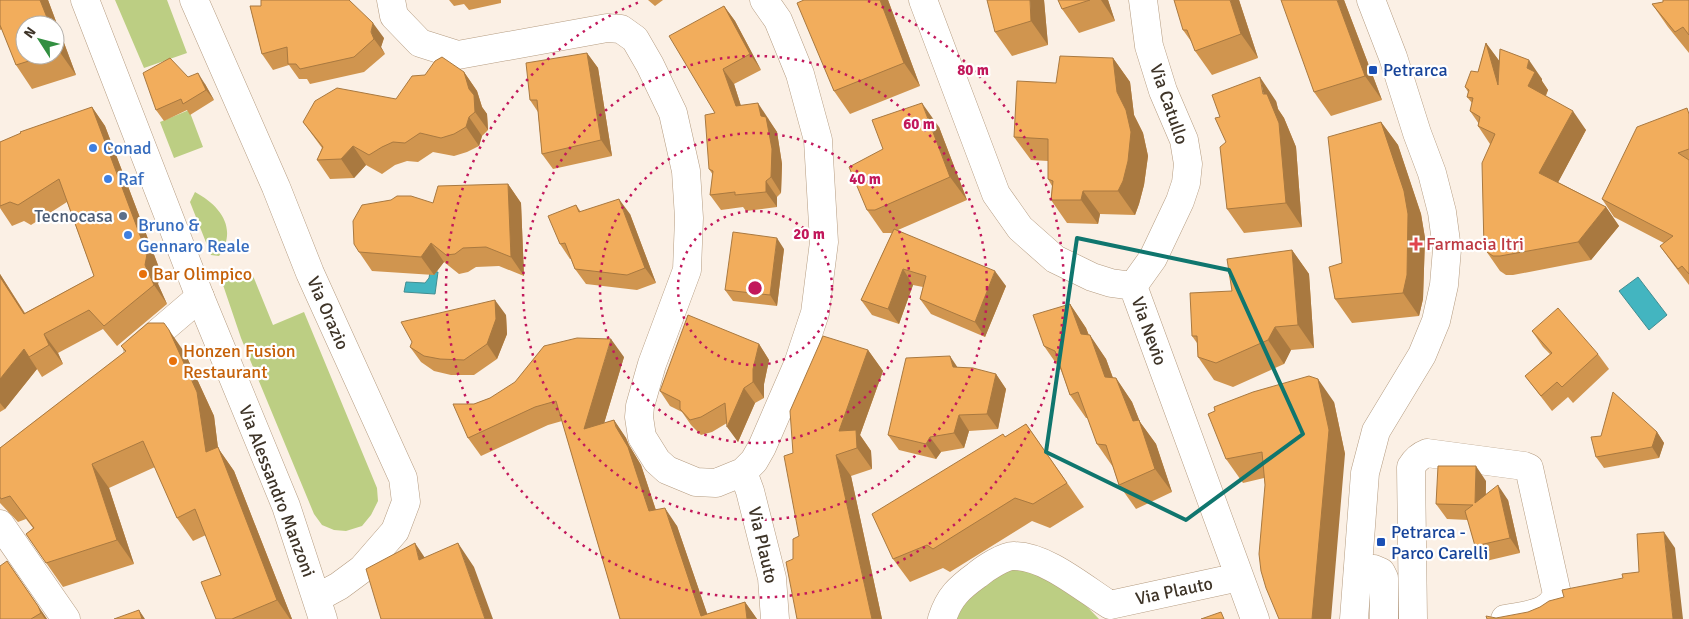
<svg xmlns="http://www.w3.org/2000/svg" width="1689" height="619" viewBox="0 0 1689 619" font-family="Signika,sans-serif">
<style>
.green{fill:#bcce83}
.water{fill:#43b5c0;stroke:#428e92}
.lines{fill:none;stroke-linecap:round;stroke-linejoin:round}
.minor-casing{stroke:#b59c81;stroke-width:29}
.tertiary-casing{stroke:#b59c81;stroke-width:29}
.minor{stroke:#fff;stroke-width:28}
.tertiary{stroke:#fff;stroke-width:28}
.wall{fill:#d0954f;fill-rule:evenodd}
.shaded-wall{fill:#a97940}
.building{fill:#f2ad5c;stroke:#a97940}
.marked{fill:none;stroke:#0f766e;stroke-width:4;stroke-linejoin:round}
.ring{fill:none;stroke:#c2185b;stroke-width:2.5;stroke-dasharray:2.5 5}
.transit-dot{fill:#1a4fb4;stroke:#fff;stroke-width:2}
.shop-dot{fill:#3f7fe0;stroke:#fff;stroke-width:2}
.service-dot{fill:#5c6f8a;stroke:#fff;stroke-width:2}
.health-dot{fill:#e0444e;stroke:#fff;stroke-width:2}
.food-dot{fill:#e8710a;stroke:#fff;stroke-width:2}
.labels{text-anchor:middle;stroke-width:4.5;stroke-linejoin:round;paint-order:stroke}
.transit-label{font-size:18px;fill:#164399;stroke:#fff;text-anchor:start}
.street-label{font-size:18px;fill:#3e3428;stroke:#fff}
.shop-label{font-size:18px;fill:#366cbe;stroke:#fff;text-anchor:start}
.service-label{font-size:18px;fill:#4e5e75;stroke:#fff;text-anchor:end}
.health-label{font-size:18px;fill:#be3a42;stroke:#fff;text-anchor:start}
.food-label{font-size:18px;fill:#c56008;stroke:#fff;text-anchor:start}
.centre{fill:#c2185b;stroke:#fff;stroke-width:2.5}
.ring-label{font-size:15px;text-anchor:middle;font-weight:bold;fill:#c2185b;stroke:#fff;stroke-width:4.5;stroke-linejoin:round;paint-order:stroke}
</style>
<rect width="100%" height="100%" fill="#fbf0e5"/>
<path class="green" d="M115 0H167L187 53 144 68Z
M189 110 203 147 174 158 160 122Z
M195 192C221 206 238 229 219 256L211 255 190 202Z
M251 271 273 325 304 312 377 488 378 501 371 515 362 526 346 531 334 530 322 525 314 514 241 338 222 282Z
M1019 563 1071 590 1099 619H954L963 598Z"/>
<path class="water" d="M430 272H438L435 294 404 292 406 282 425 283 429 278Z
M1638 277 1667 315 1649 330 1619 291Z"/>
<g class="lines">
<g class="minor-casing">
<path id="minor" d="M391 0 394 16 420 43 458 55 607 28 621 29 635 39 650 65 673 113 686 171 689 218 687 270 652 364 640 406 639 417 642 437 657 461 667 470 696 482 716 483 743 472 754 461 762 447 798 364 815 313 824 242 818 140 800 74 778 20 764 0
M923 0 996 194 1020 228 1055 259 1092 277 1111 283 1133 286
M1133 286 1255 619
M1133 286 1153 258 1180 201 1186 183 1188 164 1184 140 1163 91 1149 46 1143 0
M138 350 200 297
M743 472 750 491 772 578 775 619
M0 524 66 619
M1358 570 1374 569 1381 572 1384 578V619
M942 619C949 597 959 588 977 575 984 569 1005 555 1014 556 1046 556 1083 588 1110 605L1239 577
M1413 619 1411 467C1415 460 1419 456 1427 453L1524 466 1529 468 1557 594C1550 615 1525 615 1505 619"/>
</g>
<g class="tertiary-casing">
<path id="tertiary" d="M85 0 200 297 286 506 323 619
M194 0 276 187 310 273 403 478 406 502 395 531 362 569 339 586 317 598
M1354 619 1365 473 1376 431 1422 355 1436 321 1444 285 1447 249 1442 212 1432 173 1417 133 1393 57 1371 0"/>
</g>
<use href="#minor" class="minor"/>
<use href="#tertiary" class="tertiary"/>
</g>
<path class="wall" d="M0 0H48L76 75 32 89 16 65 2 29 0 30ZM55 25V55H25Z
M449 0H501V3L469 10 464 4 454 6Z
M648 0H663L655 6Z
M804 0H888L920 86 850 114 834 91Z
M1044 0 1048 45 1012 56 995 32Z
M1058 0H1108L1115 21 1079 33 1062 9Z
M1239 0 1258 58 1212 75 1195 51 1193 44 1183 30Z
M1344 0 1382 100 1331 116 1314 92Z
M1689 0V53L1668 27 1652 4Z
M250 6 384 38 381 47 385 54 364 72 310 84 307 79H299L289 65 273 70 262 54Z
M724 6 735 21 761 70 734 84 741 106 768 118 769 121 777 132 782 164 781 193 777 197V207L746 211 743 207 721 210 710 195 713 175 709 169 715 113Z
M1486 43 1500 62 1542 79V81L1548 90 1546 96 1586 130 1558 182 1606 207 1619 226 1591 260 1513 275H1506L1500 271 1484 248 1490 144 1478 126 1479 124 1470 111 1472 103 1467 97 1468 92 1465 87 1478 72Z
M587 53 598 68 612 156 553 169 542 154 538 112 530 100Z
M1113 58 1130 82 1134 115 1143 133 1148 156 1144 185 1139 204 1135 215 1100 214 1098 224 1067 223 1051 200 1052 186 1048 179V161L1031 160 1014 137 1056 83Z
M464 72 477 91 482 107 487 114 488 130 482 136 479 146 467 152 454 156 433 152 418 162 407 161 395 165 382 174 366 165 354 178 330 179 317 160 322 148 303 122 396 99Z
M188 77 205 84 214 100 190 115 187 110 164 121 156 110Z
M1276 101 1278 109 1284 118 1296 147 1302 227 1244 233 1227 209Z
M92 107 105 126 161 273 158 284 167 304 117 346 103 329 58 353 63 364 42 377 37 369 5 409 0 412V274L25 313 94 276 67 202 31 225 24 221 12 226 0 208V142Z
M1689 112V285L1673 264 1660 246 1664 243 1614 217 1602 199Z
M1381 122 1398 145 1421 214 1425 238 1423 299 1419 316 1352 323 1335 299 1342 263Z
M939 127 967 200 898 230 1006 286 985 337 931 314 920 299 923 287 913 285 899 324 872 315 861 300 892 233H883L867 210Z
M508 184 521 203 524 276 499 266 476 267 468 272 459 274 444 262 434 275 372 271 359 252 433 203Z
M576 205 581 212 630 214 656 283 637 290 586 284 575 269 571 259H570L560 244Z
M784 249 777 306 733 301 725 290Z
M1292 250 1309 274 1314 348 1291 350 1284 364 1233 387 1214 380 1198 357 1197 343 1192 336 1232 291Z
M1070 304 1086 328 1089 335 1106 359 1113 378H1116L1132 402 1140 422 1156 444 1172 492 1136 509 1119 485 1113 467 1097 444 1088 418H1086L1070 395 1061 370 1060 369 1044 346Z
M506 315 507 334 497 359 474 375H451L434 371 421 362 410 347Z
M1532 331 1598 354 1609 369 1573 403 1568 397 1552 411 1525 376 1550 354 1543 347Z
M759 344 769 360 764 384V398L755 403 738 442 727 423 712 432 701 435 691 425 682 412 670 406 660 391Z
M121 346 185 353 214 416 218 448 234 471 292 619H216L221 575 206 535 193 541 177 518 155 467 109 488 134 564 63 587 26 534 33 528 26 519 18 522 0 503V448L125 352Z
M868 350 883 371 860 435 871 451 872 469 851 476 882 619H797L793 559 799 536 793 453Z
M624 357 604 423 614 420 626 438 629 445 641 465 656 510 677 526 707 614 745 602 757 619H620L562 421 548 425 481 456 468 438 474 404 490 398Z
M958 367 996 374 1006 389 998 429 969 431 964 448 941 452 936 459 899 450 888 435Z
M1334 402 1345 454 1264 478 1243 483 1226 459Z
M1026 424 1084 507 1050 528 1032 521 950 572 943 568 910 582 893 559 1005 437Z
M1657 432 1664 443 1659 458 1604 468 1596 457Z
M1486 481V494L1508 500 1520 553 1486 561 1475 546 1468 520 1447 519 1436 504Z
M7 561 47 619H0Z"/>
<path class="shaded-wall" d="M40 0H48L76 75 59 51 55 39V25H50Z
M880 0H888L920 86 904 63Z
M1030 0H1044L1048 45 1031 21Z
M1101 0H1108L1115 21Z
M1230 0H1239L1258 58 1241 34Z
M1337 0H1344L1382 100 1365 76Z
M724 6 735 21 761 70 750 54Z
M373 23 384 38 381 47 385 54 374 39 371 32Z
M1486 43 1500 62 1498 85Z
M587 53 598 68 612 156 601 140Z
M1113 58 1130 82 1134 115 1143 133 1148 156 1144 185 1139 204 1135 215 1118 191 1117 92Z
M1529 60 1542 79V81L1548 90 1541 105 1528 86 1527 68Z
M723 69 734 84 746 122 736 106Z
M464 72 477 91 482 107 487 114 488 130 475 112Z
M198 73 205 84 214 100 206 90Z
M1260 77 1276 101 1278 109 1284 118 1296 147 1302 227 1286 203Z
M758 103 777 132 782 164 781 193 771 177Z
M922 103 939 127 967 200 950 177Z
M92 107 105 126 161 273 158 284 167 304 154 285 145 265Z
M1573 111 1586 130 1553 192 1539 173Z
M469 117 482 136 479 146 466 127Z
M1381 122 1398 145 1421 214 1425 238 1423 299 1419 316 1403 293Z
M353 146 366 165 354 178 341 159Z
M766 181 777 197V207L766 192Z
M508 184 521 203 524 276 511 257Z
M1083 191 1100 214 1098 224 1081 200Z
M619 199 630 214 656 283 645 268Z
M1606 207 1619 226 1591 260 1578 242Z
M777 238 784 249 777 306 770 295Z
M431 243 444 262 434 275 421 257Z
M1292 250 1309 274 1314 348 1298 325Z
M903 269 913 285 899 324 888 309Z
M995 271 1006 286 985 337 975 322Z
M0 274 37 333 24 314 0 277Z
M495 300 506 315 507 334 497 359 487 344Z
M1070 304 1086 328 1097 358 1081 334Z
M1275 327 1291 350 1284 364 1268 340Z
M169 330 185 353 214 416 218 448 234 471 292 619H290L277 600 206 452Z
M44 334 58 353 63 364 49 345Z
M1090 335 1106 359 1121 400 1105 377Z
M611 339 624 357 597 447 584 429Z
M759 344 769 360 764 384V398L753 382V369Z
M24 349 37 369 5 409 0 403V379Z
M868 350 883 371 860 435 871 451 872 469 857 448 839 431Z
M950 356 960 371 953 367Z
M996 374 1006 389 998 429 987 414Z
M1116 378 1132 402 1140 422 1156 444 1172 492 1155 469 1133 421Z
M1318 379 1334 402 1345 454 1331 619H1312Z
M744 388 755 403 738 442 727 427Z
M959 415 969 431 964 448 954 433Z
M614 420 626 438 629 445 641 465 662 529 649 511Z
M1657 432 1664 443 1659 458 1652 447Z
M930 437 941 452 936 459 926 444Z
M836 455 851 476 882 619H872Z
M92 464 109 488 134 564 117 540Z
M1476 466 1486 481 1485 519 1475 503Z
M1498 485 1508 500 1520 553 1510 538Z
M665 508 677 526 709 619 701 616Z
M1664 532 1675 548 1683 619H1673Z
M415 543 431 567 419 560Z
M458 543 474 567 493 619H485Z
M7 561 47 619H45L41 613Z
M745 602 757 619H747Z
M139 610 145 619H142Z"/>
<path class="building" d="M0 0H40L50 25H25V55H48L16 65 0 25Z
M261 0H349L373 23 371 32 374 39 354 57 300 69 296 64H288L287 47 262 54 250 6H261Z
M804 0H880L904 63 834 91 797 3Z
M987 0H1030L1031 21 995 32Z
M1058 0H1090L1062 9Z
M1174 0H1230L1241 34 1195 51 1187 30H1183Z
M1281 0H1337L1365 76 1314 92Z
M1663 0H1689V35L1683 27 1675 32 1652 4 1663 2Z
M724 6 750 54 723 69 736 106 758 103 761 116 766 117 772 149 771 177 766 181V192L735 195V192L710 195 713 171 709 169 705 115 715 113 669 36Z
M55 39 59 51 55 53Z
M1486 43 1498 85 1500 49 1529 60 1527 68 1535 72 1528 86 1573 111 1539 173 1606 207 1578 242 1500 256H1493L1487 252 1484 248 1482 163 1495 134 1478 126 1480 117 1470 111 1473 98 1467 97 1469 90 1465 87 1471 71 1478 72Z
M587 53 601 140 542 154 537 100H530L526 63Z
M1060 56 1113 58 1117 92 1126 110 1131 132 1128 161 1123 181 1118 191H1083L1081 200H1051L1053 181 1048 179V139L1014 137 1017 81 1056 83Z
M442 57 464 72 469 89 474 95 475 112 469 117 466 127 454 134 441 138 420 133 405 143 393 142 382 147 369 155 353 146 341 159 317 160 323 147 303 122 315 101 337 88 396 99 412 76 425 75 435 61Z
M170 58 188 77 198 73 206 90 183 104 181 99 156 110 143 73Z
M1260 77 1263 94H1267L1279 123 1286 203 1227 209 1220 147 1226 142 1215 118 1220 117 1212 95Z
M922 103 950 177 875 210H867L849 167 883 149 872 120Z
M92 107 147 254 145 265 154 285 104 326 89 310 44 334 49 345 29 357 24 349 0 379V277L24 314 94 276 59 179 18 205 10 202 0 206V142L21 133 20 132Z
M1687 108 1689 114V149L1678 153 1689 160V274L1682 266 1678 269 1660 246 1673 236 1602 199 1637 127Z
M1381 122 1404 191 1408 214 1407 275 1403 293 1335 299 1329 267 1342 263 1328 137Z
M508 184 511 257 486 247 463 248 455 254 446 255 431 243 421 257 359 252 354 244 353 221 362 205 391 200 397 196H411L433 203 438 186Z
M619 199 645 268 627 275 575 269 565 243 560 244 548 216 576 205 579 212Z
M894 229 995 271 975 322 920 299 926 276 903 269 888 309 861 300Z
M733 232 777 238 770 295 725 290Z
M1292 250 1298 325 1275 327 1268 340 1216 363 1198 357 1197 336H1192L1190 293 1232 291 1227 259Z
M495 300 496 319 487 344 464 360 440 359 424 356 410 347 412 342 401 322Z
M1070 304 1081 334 1090 335 1105 377 1116 378 1133 421 1139 420 1155 469 1119 485 1106 445 1097 444 1078 392 1070 395 1055 351 1044 346 1033 315Z
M1558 308 1598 354 1562 387 1557 382 1541 396 1525 376 1552 353 1532 331Z
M688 315 759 344 753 369V382L744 388 727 427 725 403 701 417 690 420 680 409V401L660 391Z
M148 323H164L169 330 197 392 206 452 218 447 277 600 232 619H216L201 582 221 575 195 509 177 518 143 441 92 464 117 540 46 563 26 534 34 528 10 496 1 499 0 497V448L126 351 121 346Z
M823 336 868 350 839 431 856 430 857 448 836 455 872 619H797L786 562 793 559V539L799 536 784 456 793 453 790 411Z
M577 338 611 339 584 429 614 420 616 427 628 447 649 511 665 508 701 616 745 602 747 619H620L556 401 535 407 468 438 453 404H474L490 398 515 382 544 346Z
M950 356 953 367 973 368 996 374 987 414 959 415 954 433 930 437 926 444 888 435 906 358Z
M1309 376 1318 379 1329 430 1312 619H1279L1266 588 1261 571 1259 554 1265 485 1262 452 1226 459 1208 414 1215 411 1214 407 1253 392Z
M1613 392 1657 432 1652 447 1596 457 1591 437 1601 436Z
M1026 424 1067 483 1033 504 1015 498 933 549 927 545 893 559 872 514 1003 434 1005 437Z
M1438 466H1476L1475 503 1498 485 1510 538 1475 546 1465 511 1473 505 1436 504Z
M1664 532 1673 619H1487L1486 616 1496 618 1528 612 1540 607 1549 601 1564 597 1562 590 1623 578 1622 574 1639 572 1637 534Z
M415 543 419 560 458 543 485 619H381L366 569Z
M7 561 38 606 41 613 31 619H0V566Z
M139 610 142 619H114Z
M1221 612 1224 619H1201Z"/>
<path class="marked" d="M1077 238 1229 270 1303 434 1186 520 1046 452Z"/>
<g class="ring">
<circle cx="755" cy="288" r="77"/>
<circle cx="755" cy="288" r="155"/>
<circle cx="755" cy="288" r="232"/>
<path d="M868 1A309 309 0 1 1 642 1"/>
</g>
<g class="transit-dot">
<rect x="1368" y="65" width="10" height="10" rx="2.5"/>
<rect x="1376" y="537" width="10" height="10" rx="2.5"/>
</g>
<g class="shop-dot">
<circle cx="93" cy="148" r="5"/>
<circle cx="108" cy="179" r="5"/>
<circle cx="128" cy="235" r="5"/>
</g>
<circle class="service-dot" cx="123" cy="216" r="5"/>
<path class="health-dot" d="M1413.5 236.5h5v5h5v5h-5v5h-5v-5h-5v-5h5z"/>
<g class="food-dot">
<circle cx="143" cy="274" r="5"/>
<circle cx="173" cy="361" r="5"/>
</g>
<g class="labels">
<g class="transit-label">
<text x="1383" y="76">Petrarca</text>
<text x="1391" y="538">Petrarca -<tspan x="1391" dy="21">Parco Carelli</tspan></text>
</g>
<g class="street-label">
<text transform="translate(1169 104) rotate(71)" y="6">Via Catullo</text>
<text transform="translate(328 313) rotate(66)" y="6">Via Orazio</text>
<text transform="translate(1149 331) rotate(70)" y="6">Via Nevio</text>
<text transform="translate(277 491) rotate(69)" y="6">Via Alessandro Manzoni</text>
<text transform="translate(763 545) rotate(77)" y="6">Via Plauto</text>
<text transform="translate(1174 591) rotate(-12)" y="6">Via Plauto</text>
</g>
<g class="shop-label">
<text x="103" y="154">Conad</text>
<text x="118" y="185">Raf</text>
<text x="138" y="231">Bruno &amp;<tspan x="138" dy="21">Gennaro Reale</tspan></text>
</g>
<g class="service-label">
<text x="113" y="222">Tecnocasa</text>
</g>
<g class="health-label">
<text x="1426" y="250">Farmacia Itri</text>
</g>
<g class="food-label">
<text x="153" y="280">Bar Olimpico</text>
<text x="183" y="357">Honzen Fusion<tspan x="183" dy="21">Restaurant</tspan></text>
</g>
</g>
<circle cx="755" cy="288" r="8" class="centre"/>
<g class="ring-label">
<text x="973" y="75">80 m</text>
<text x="919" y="129">60 m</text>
<text x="865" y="184">40 m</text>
<text x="809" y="239">20 m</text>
</g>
<g transform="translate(40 40) rotate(306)"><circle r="24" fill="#ffffff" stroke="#b2aea9"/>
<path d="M0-4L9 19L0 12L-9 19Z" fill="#328f41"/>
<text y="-8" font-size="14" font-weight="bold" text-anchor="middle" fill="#3e3428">N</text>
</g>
</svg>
